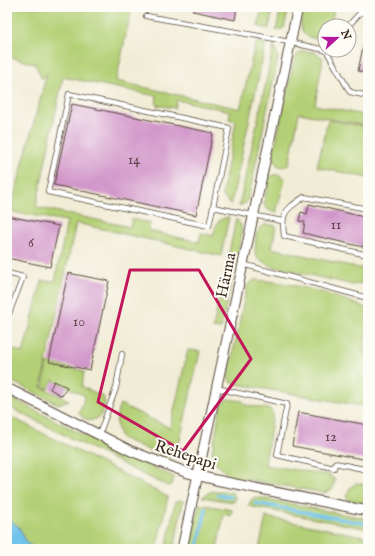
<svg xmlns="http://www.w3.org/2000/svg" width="375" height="556" viewBox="0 0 375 556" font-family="'IM FELL English',serif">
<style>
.green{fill:#b4d076;stroke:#787d4a}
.water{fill:#70c3ec;stroke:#567685}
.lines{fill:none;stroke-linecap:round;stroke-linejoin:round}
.stream{stroke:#70c3ec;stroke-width:3.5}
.building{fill:#d297ca}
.lane-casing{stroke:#564739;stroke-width:6}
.street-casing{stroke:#564739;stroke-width:11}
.lane{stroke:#fff;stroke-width:4.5}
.street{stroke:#fff;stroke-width:9}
.marked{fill:none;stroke:#c2185b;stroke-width:3;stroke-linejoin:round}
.labels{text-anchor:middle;stroke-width:4;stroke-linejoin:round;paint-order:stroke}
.number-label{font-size:14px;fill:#614549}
.street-label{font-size:16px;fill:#3b2a1e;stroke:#fdfcf7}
</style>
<rect width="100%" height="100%" fill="#fdfcf7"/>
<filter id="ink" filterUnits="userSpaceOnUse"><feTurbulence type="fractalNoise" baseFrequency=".025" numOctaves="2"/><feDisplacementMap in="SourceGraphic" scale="8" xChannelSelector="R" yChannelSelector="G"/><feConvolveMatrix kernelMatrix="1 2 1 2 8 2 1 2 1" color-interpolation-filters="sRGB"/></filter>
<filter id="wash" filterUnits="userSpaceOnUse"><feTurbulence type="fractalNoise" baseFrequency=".012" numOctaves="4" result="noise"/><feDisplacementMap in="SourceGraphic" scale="16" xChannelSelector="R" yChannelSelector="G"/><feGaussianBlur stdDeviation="0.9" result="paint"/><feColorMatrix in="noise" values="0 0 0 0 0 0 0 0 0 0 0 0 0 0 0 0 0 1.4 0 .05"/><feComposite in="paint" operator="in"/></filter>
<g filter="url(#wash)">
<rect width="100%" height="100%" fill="#f1ecd5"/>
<path class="green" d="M7 7H132L116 81 240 109 255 45 258 42 266 43 231 204 227 201 222 195 236 121 229 119 230 111 177 100 175 108 156 105 157 96 63 77 36 207 130 227 132 219 150 223 149 231 199 242 201 233 213 236C216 225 217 218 229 217L221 256 76 223 41 387 69 400 58 404 7 379V347L23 353 42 281H55L67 221 10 212 47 73 42 79 35 64 7 56Z
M262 7H273L269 29 258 26Z
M281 7H289L284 28 276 31Z
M304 7H334L331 26H325V39C320 40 317 39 313 38 296 35 301 19 304 7Z
M274 45 278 58 249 196 246 203 239 206Z
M302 51 314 52 323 58 315 105 368 116V126L299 113 289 165 283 167 277 165 273 155 294 61 297 55Z
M328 120 368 127V178L317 167Z
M278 174 285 179 276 213C270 211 265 209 264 203L269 177Z
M236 219 241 225 242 234 221 329 213 328Z
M266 224 276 226 272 248 368 270V282L353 285 271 266 258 259 255 253 256 235 260 228Z
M254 280C288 281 337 295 368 309V330L363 349 368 350V407L231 383 228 377 247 286Z
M188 350 200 351 176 458 162 456 121 438C115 423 115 419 120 404L170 428Z
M47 363 84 371 82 387 103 396 105 403 100 417 90 421 82 417 79 413 85 396 53 380 48 389 43 386Z
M7 396 98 442 174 477 172 485 168 486 146 476 7 406Z
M227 399 243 401 245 405 270 409 273 414 265 465 330 475 335 480 332 490 324 493 229 476 216 463 212 453 221 404Z
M7 415 168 497 156 549H7Z
M356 483 368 485V504L349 501 346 496 350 488Z
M220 491 232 492 235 497 234 502 202 497 210 492Z
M256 497 368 519V529L248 506 252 499Z
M179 500 183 501 174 549H166L175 502Z
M199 504 232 510 231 516 224 514 217 549H189Z
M266 517 368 537V549H259Z"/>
<path class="water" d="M7 518 19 527 27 543 35 549H7Z"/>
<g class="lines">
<path class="stream" d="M218 495 231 497
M255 503 368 524
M197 549 206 509"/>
</g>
<g id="blocks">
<path class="building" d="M193 7H237L235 20 193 11Z
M364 42H368V73L358 71Z
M72 104 213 133 196 215 54 185Z
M309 204 368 218 363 247 303 233 305 222 299 221 301 212 307 214Z
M7 216 59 226 50 267 7 258Z
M68 273 109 281 90 370 49 362Z
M54 381 67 387 62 396 50 389Z
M298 412 368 425V460L292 446Z"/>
</g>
</g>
<g filter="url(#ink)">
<use href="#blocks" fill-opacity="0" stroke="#564739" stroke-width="1"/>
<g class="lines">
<g class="lane-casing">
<path id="lane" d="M146 16 270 38 325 50
M348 26 361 12 368 14
M326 50 350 92 368 96
M213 207 229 128 69 94 48 192 209 226 213 207 282 221
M368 209 304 197C285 210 281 212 284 236L368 255
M242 264 368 298
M7 273 23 277 7 319
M216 388 287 404 277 455 334 468 335 463 368 470
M99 435 116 388 122 354"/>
</g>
<g class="street-casing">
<path id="street" d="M7 388 131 451 188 473 216 480 368 511
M182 549 298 7"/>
</g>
<use href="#lane" class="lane"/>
<use href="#street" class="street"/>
</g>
</g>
<path class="marked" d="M130 270H199L251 359 183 451 98 402Z"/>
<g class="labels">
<g class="number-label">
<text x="134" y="164">14</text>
<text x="336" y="229">11</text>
<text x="31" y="247">6</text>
<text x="79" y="326">10</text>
<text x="331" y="441">12</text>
</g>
<g class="street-label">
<text transform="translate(225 275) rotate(-78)" y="6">Härma</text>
<text transform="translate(186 454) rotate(18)" y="6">Rehepapi</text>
</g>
</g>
<rect width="375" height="556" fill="none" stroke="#fdfcf7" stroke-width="24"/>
<g transform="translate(337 38) rotate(69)"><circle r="19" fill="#fdfcf7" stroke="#afa8a0"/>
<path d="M0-3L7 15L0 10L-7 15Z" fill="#b5179e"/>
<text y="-6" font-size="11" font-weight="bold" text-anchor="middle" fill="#3b2a1e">N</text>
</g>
</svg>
